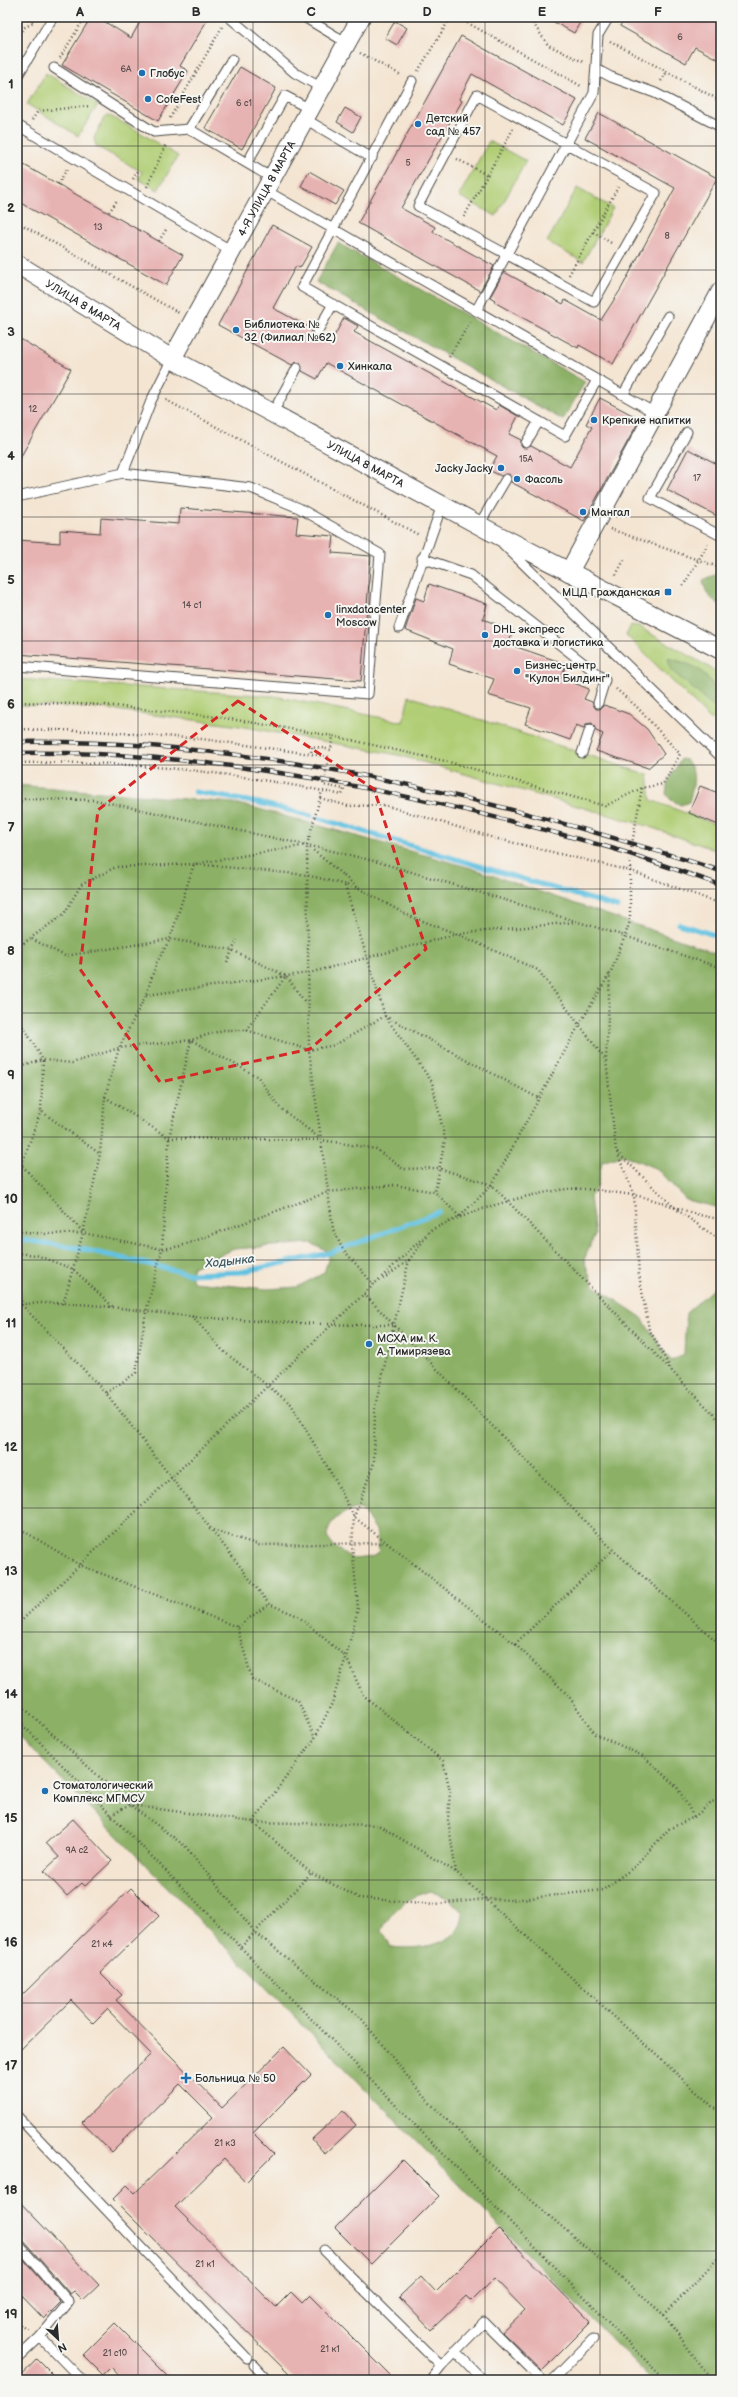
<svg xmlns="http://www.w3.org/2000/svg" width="738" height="2397" viewBox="0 0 738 2397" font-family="'Balsamiq Sans',sans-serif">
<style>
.green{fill:#b0ce75;stroke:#6e7c50}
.forest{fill:#8cb166;stroke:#5c6e48;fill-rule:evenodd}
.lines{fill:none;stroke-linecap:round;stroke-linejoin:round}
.stream{stroke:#64c2e2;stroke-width:5}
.building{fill:#e7b3b2}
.service-casing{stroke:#494744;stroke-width:11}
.minor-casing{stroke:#494744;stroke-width:20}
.path{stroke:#494744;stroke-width:2.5;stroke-dasharray:1 3;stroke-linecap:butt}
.service{stroke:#fff;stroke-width:9}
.minor{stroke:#fff;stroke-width:18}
.rail-casing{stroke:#2b2b2b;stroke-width:4.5}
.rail{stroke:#f6f6f2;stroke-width:3;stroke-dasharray:9;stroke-linecap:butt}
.marked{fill:none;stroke:#d62828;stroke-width:3;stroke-dasharray:8 5;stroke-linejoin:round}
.grid{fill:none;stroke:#2b2b2b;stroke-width:1;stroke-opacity:0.55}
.poi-dot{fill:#1f6fb2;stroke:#f6f6f2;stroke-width:1.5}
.labels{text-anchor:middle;stroke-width:4;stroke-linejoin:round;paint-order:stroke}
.number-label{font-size:9px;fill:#5a4d4d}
.poi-label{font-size:11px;fill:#2b2b2b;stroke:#f6f6f2;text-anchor:start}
.street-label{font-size:11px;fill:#2b2b2b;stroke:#f6f6f2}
.water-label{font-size:12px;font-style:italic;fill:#3c5862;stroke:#f6f6f2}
.neatline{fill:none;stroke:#2b2b2b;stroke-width:1.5}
.grid-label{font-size:13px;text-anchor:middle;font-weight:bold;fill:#2b2b2b}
</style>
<rect width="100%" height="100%" fill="#f6f6f2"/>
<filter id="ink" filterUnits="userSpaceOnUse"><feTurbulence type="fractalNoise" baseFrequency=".025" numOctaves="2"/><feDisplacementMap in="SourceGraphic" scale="8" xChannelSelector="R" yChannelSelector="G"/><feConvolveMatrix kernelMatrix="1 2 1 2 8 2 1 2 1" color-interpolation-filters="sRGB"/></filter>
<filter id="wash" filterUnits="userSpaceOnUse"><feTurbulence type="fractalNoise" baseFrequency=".012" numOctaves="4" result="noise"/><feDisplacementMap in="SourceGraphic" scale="16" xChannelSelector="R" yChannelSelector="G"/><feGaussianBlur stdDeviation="0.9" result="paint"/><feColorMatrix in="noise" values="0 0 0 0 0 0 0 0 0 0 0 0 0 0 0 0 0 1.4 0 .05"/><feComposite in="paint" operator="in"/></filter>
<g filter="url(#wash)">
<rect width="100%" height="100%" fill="#f4e5d2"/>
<path class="green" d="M46 73 98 105 78 136 27 104Z
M108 115 133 128 178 156 158 190 138 179 142 172 96 146 94 138 104 118Z
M489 141 526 161 496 216 459 196Z
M577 188 613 208 583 262 547 242Z
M631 626 639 627 721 674V730L626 635Z
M17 679 274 696 403 722 409 696 648 775 651 800 720 826 716 836 721 838V852L647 826 398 755 240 726 100 708 17 705Z"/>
<path class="forest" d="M338 243 585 382 563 420 316 282Z
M715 575 721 576V605C709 599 705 592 703 580Z
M668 658C697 666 703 668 719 694H721V713L671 670Z
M681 759 686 760C698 772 693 787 689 802L681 805 671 800 666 794 668 782Z
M17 785 233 803 259 809 471 868 721 954V1208L686 1200 657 1169 624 1155 602 1162 597 1187 590 1197 595 1234 584 1260 593 1285 641 1317 671 1361 684 1354 686 1313 715 1287 721 1286V2380H651L17 1734ZM311 1243 330 1253 324 1273 297 1287 267 1289 193 1282 191 1274 193 1267 234 1249ZM361 1508 376 1530 379 1551 373 1557 353 1559 332 1545 327 1537C329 1518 344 1511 361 1508ZM430 1891 448 1898 463 1913C462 1947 416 1950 391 1947L382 1931C390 1910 409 1897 430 1891Z"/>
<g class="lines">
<path class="stream" d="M195 792 259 803 311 816
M318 818 617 907
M679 924 721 937
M17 1239 78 1248 191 1274 241 1272 330 1253 439 1212"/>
</g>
<g id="blocks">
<path class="building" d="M91 17H97L131 38 143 17H209L180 66 188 71 158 121 62 65Z
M545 17H583L574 33Z
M625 17H721V61L695 47 686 63 620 26Z
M395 21 407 28 397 45 385 38Z
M461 36 577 100 563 125 472 74 459 99 462 101 401 208 435 227 433 232 494 266 480 291 358 223Z
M240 67 276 88 242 149 205 128Z
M345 108 361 117 353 132 337 122Z
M599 113 717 178 613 364 579 345 578 348 494 302 495 300 490 297 504 272 563 304 565 300 601 320 621 289 675 188 585 138Z
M17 161 183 255 166 285 17 201Z
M309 171 344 191 335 205 301 186Z
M272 225 312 247 300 268 296 266 273 308 312 329V335L317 338 322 335 332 340 344 318 358 326 354 332 496 410 499 405 518 416 509 434 521 440V446L523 448 531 446 570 467 592 427 586 424 600 398 640 419 584 521 511 482 509 474 501 476 489 470 497 456 326 363 317 379 302 371 300 363 296 362 292 365 218 325Z
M17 337 71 369 17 463Z
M688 449 721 466V518L667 490Z
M180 508 298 517 296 533 334 536 332 553 371 556 361 681 17 654V540L60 543V530L100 533 101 518 179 524Z
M429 584 487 604 483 619 513 631 508 644 566 664 561 678 589 689 584 699 592 702 596 709H600L604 705 629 714 647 729 664 754 648 768 596 751 603 734 596 731 592 723 586 724 584 728 576 725 570 740 525 724 531 708 488 695 494 679 449 664 453 649 405 630 416 598 424 601Z
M700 786 721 794V826L689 813Z
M73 1819 112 1861 85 1886 82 1883 67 1896 44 1871 59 1857 46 1843Z
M131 1888 159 1916 100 1973 122 1995 116 2000 222 2108 284 2047 311 2075 253 2133 274 2154 246 2182 224 2159 175 2207 276 2307 291 2292 302 2303 310 2295 395 2380H295L113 2199 127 2185 135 2193 213 2117 180 2084 111 2152 82 2122 151 2054 107 2009 93 2023 71 2000 17 2053V2000Z
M343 2111 356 2125 325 2154 312 2139Z
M403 2160 439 2196 371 2264 335 2228Z
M17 2199 99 2285 83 2300 74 2291 70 2294 23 2240 17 2238Z
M499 2229 591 2322 542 2371 502 2332 525 2310 494 2278 471 2301 466 2296 431 2330 399 2297 421 2276 436 2292Z
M17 2252 61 2302 44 2319 17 2291Z
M115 2323 172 2380H123L111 2367 103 2375 83 2355Z
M37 2359 58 2380H17Z"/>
</g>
</g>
<g filter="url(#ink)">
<use href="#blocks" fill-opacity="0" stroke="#494744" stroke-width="1"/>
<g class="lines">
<g class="service-casing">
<path id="service" d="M229 17 295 73 322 88
M304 17 347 43
M54 68 154 132 189 129 272 178
M596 69 611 77 655 93 721 127
M17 77 53 17
M412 81 302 287 565 436 597 380
M477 95 656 193 594 302 418 206Z
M305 119 372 158
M17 125 232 251
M189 129 232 59
M247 163 285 96 310 109
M265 190 655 413
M476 311 594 93 598 35 609 17
M317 332 333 304
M623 395 668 316
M272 414 297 368
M687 432 650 498 721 536
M526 443 539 421
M123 473 151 401 172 359
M17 497 123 473 251 488 299 508 380 554 368 694 17 666
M479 525 506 479
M503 544 721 757
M422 558 471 575 605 680 598 703
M399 628 442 505
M582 753 590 729
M17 2116 247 2358
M324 2250 441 2366 430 2380
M40 2337 82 2380
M455 2351 483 2380
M17 2359 40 2337 69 2302 18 2244
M254 2365 268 2380
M441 2366 484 2322 542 2380
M553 2380 593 2339"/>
</g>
<g class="minor-casing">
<g id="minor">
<path id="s1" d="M17 264 172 359 488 530 721 650"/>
<path id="s2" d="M172 359 361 17"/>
<path d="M569 572 721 291"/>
</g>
</g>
<path class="path" d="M25 17 35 23
M109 17 119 23 122 17
M457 17 581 86
M523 17 533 23 548 45 583 62
M17 37 25 27 33 23
M610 41 721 101
M360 53 401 75
M60 58 85 17
M418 71 451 17
M661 81 667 72
M170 118 222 27
M32 120 38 111 90 106
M457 159 487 175
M133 179 138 171
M58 184 67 169
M147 187 166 144
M109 212 118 199
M464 217 513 129
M17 222 179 313
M593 232 613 244
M159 241 167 228
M569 275 618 187
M449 357 470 322
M166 400 419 535
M610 529 721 568
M616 575 624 560
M683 586 708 544
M17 702 105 705 218 717 333 736
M17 729 95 731 202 739 311 754
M17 763C125 760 236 772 342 795L344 789 323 785 329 757 311 754 312 746 331 750 333 736 449 762 605 806 642 788 663 784 680 754 636 706 616 689
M642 788 630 855V921L625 936 721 968
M320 798 348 806 384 805 494 838 631 871 721 904
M17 803 25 799 95 800 307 845 322 791
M345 886 385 1016 540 1099
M357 887 307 845 309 1050 333 1229 342 1248 374 1285
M32 939 65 956 170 939 232 950 286 976 308 1006
M17 948 64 914 81 885 116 867 194 864 307 875 358 888 407 915 457 934 575 922
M227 962 237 940
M146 995 309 973 457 934 538 970 605 1059
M17 1016 43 1060 41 1111 100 1154
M246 1030 286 976
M17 1068 43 1060 72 1063 119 1048 191 1040 223 1030H246L309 1050 335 1045 385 1016 432 1082 445 1139 435 1192 460 1217
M105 1097 169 1138 321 1140
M617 1152 676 1209 721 1241
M17 1160 83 1232
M17 1204 22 1164 41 1111
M460 1216 492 1185 579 1025 609 975
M17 1231 46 1234 83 1233 162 1249 181 1246 328 1192 395 1185 435 1192
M17 1253 36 1255 73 1269 114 1308
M409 1260 375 1407 374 1463 354 1517 352 1545 358 1608 346 1657 332 1703 315 1738 253 1822 311 1873 359 1898 435 1904 488 1899 512 1900 603 1890 634 1867 669 1829 694 1817 721 1795
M17 1265 22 1305 106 1393 269 1604 298 1616 346 1657 363 1695 443 1761 450 1791 448 1820 456 1872
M383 1279 409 1260 426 1237
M364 1294 613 1550 721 1645
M63 1304 83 1233 100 1154 105 1097 119 1048 146 995 156 964 170 939 194 864 307 845 378 862 625 936 610 974 606 1060 616 1150 634 1195 639 1275 649 1329 672 1371
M17 1305C67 1298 136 1311 187 1316 255 1322 325 1325 394 1325
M192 1316 223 1351 291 1404 335 1480 354 1517 515 1644 568 1695 595 1734 643 1756 677 1787 694 1817
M106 1393 136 1373 146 1312 162 1249 169 1138 191 1040 258 1077 279 1107 322 1140 376 1149 403 1169 438 1168 492 1185 721 1422
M17 1527 80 1565 237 1627 252 1679 298 1701 315 1738
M209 1529 259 1545 383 1543
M17 1625 431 1230C473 1210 521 1195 567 1189 582 1187 617 1193 633 1195 663 1200 691 1216 721 1219
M237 1627 269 1604
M515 1644 613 1550
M17 1708H24L130 1805 185 1846 255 1932 361 2018 423 2096 502 2175 664 2315 711 2380
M17 1719 665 2380
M111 1815 130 1805 253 1822 378 1825 456 1872 712 2106 721 2110
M241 1947 311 1873
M664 2315 721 2255
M17 2323 29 2330"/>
<use href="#service" class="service"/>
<use href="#minor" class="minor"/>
<g class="rail-casing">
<path id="rail" d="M17 742C258 738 493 798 721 871
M17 753C213 749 423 795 611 848 648 859 684 873 721 885"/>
</g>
<use href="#rail" class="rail"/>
</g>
</g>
<path class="marked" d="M238 701 374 789 426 949 310 1049 160 1082 80 969 98 810Z"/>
<path class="grid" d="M138 17V2380M253 17V2380M369 17V2380M485 17V2380M600 17V2380M17 146H721M17 270H721M17 394H721M17 517H721M17 641H721M17 765H721M17 889H721M17 1013H721M17 1137H721M17 1260H721M17 1384H721M17 1508H721M17 1632H721M17 1756H721M17 1880H721M17 2003H721M17 2127H721M17 2251H721"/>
<g class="poi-dot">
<circle cx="142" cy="73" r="4"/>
<circle cx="148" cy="99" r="4"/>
<circle cx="418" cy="124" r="4"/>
<circle cx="236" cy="330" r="4"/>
<circle cx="340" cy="366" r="4"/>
<circle cx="594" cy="420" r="4"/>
<circle cx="501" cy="468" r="4"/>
<circle cx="517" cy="479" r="4"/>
<circle cx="583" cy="512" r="4"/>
<rect x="664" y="588" width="8" height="8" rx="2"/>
<circle cx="328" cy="615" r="4"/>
<circle cx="485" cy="635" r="4"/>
<circle cx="517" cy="671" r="4"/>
<circle cx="369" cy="1344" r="4"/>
<circle cx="45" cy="1791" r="4"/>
<path d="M184 2072h4v4h4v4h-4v4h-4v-4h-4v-4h4z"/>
</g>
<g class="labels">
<g class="number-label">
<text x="680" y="40">6</text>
<text x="126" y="72">6А</text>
<text x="244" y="106">6 с1</text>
<text x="408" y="166">5</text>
<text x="98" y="230">13</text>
<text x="667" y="239">8</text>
<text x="33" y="412">12</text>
<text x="526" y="462">15А</text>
<text x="697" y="481">17</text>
<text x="192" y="608">14 с1</text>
<text x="77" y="1853">9А с2</text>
<text x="102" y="1947">21 к4</text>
<text x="225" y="2146">21 к3</text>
<text x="205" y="2267">21 к1</text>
<text x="330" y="2352">21 к1</text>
<text x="115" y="2356">21 с10</text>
</g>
<g class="poi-label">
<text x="150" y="77">Глобус</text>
<text x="156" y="103">CofeFest</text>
<text x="426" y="122">Детский<tspan x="426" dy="13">сад № 457</tspan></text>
<text x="244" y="328">Библиотека №<tspan x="244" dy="13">32 (Филиал №62)</tspan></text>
<text x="348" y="370">Хинкала</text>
<text x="602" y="424">Крепкие напитки</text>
<text x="493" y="472" text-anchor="end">Jacky Jacky</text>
<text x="525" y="483">Фасоль</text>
<text x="591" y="516">Мангал</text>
<text x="660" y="596" text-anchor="end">МЦД Гражданская</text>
<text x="336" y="613">linxdatacenter<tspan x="336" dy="13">Moscow</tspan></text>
<text x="493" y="633">DHL экспресс<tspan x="493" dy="13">доставка и логистика</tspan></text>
<text x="525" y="669">Бизнес-центр<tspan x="525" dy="13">"Кулон Билдинг"</tspan></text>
<text x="377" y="1342">МСХА им. К.<tspan x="377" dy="13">А. Тимирязева</tspan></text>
<text x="53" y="1789">Стоматологический<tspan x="53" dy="13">Комплекс МГМСУ</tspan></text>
<text x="195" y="2082">Больница № 50</text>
</g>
<g class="street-label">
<text dy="4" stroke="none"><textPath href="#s2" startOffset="195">4-Я УЛИЦА 8 МАРТА</textPath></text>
<text dy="4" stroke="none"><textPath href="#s1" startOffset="78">УЛИЦА 8 МАРТА</textPath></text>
<text dy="4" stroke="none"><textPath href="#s1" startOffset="402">УЛИЦА 8 МАРТА</textPath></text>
</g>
<g class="water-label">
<text transform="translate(230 1261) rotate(-6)" y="4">Ходынка</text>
</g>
</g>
<rect width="738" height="2397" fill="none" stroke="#f6f6f2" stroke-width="44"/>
<g transform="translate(58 2339) rotate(154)" stroke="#f6f6f2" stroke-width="3" paint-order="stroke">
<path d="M0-3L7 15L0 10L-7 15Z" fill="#2b2b2b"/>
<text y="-6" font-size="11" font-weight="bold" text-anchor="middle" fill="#2b2b2b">N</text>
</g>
<rect x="22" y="22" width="694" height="2353" class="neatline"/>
<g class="grid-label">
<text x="80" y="16">A</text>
<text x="196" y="16">B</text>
<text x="311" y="16">C</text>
<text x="427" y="16">D</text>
<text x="542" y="16">E</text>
<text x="658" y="16">F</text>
<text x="11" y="88">1</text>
<text x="11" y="212">2</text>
<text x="11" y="336">3</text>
<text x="11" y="460">4</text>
<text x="11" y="584">5</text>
<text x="11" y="708">6</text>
<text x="11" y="832">7</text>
<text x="11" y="955">8</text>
<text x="11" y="1079">9</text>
<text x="11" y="1203">10</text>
<text x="11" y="1327">11</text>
<text x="11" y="1451">12</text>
<text x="11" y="1575">13</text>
<text x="11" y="1698">14</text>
<text x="11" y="1822">15</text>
<text x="11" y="1946">16</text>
<text x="11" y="2070">17</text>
<text x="11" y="2194">18</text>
<text x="11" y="2318">19</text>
</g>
</svg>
